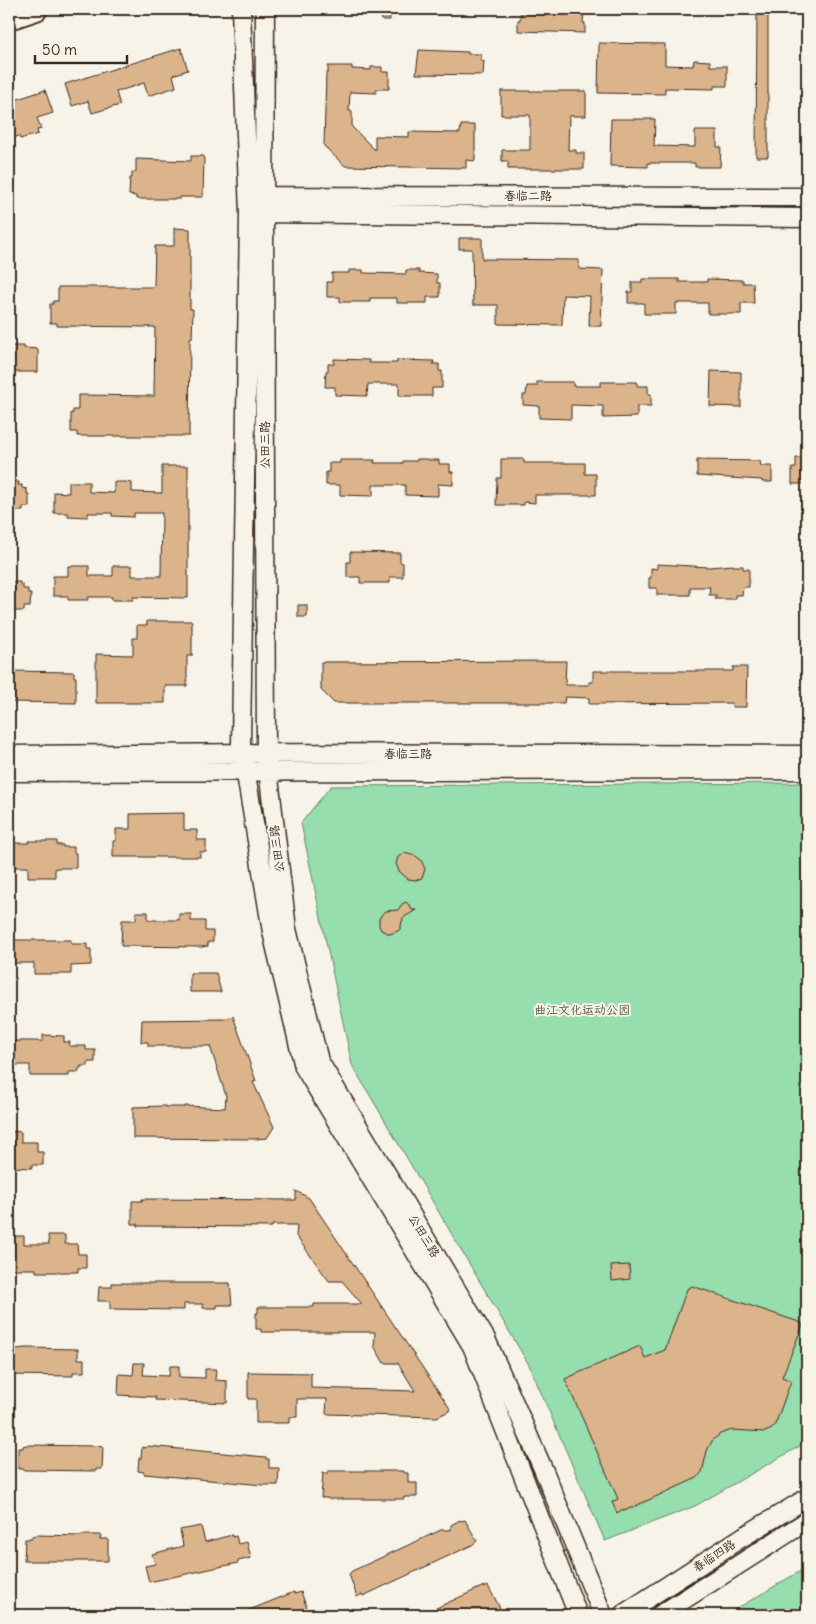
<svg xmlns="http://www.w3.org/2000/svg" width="816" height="1624" viewBox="0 0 816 1624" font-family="Delius,'LXGW WenKai TC',sans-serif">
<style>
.green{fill:#96dead;stroke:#688466}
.building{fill:#dbb48c;stroke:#3b2a1e}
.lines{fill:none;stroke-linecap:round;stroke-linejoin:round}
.secondary-casing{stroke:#3b2a1e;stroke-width:21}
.highway-casing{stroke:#3b2a1e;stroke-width:26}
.secondary{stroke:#f7f3e8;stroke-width:18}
.highway{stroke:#f7f3e8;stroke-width:22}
.labels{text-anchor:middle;stroke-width:4;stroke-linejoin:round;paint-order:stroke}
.street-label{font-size:12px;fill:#3b2a1e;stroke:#f7f3e8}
.park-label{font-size:12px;fill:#525742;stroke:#f7f3e8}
</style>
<rect width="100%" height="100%" fill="#f7f3e8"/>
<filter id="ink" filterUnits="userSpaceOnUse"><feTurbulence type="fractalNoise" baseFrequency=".02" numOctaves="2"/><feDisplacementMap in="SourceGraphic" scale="10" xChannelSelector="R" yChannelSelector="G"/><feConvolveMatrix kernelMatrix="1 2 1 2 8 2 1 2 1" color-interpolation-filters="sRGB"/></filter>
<g filter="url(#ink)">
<path class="green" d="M807 783V1442L695 1506 605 1541 529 1365 352 1065 301 823 331 786Z
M807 1567V1615H726Z"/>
<path class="building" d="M381 9H390V20H381Z
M534 9H584L583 23H585V33L518 31V20H520L521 12 534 13Z
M757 9H768V157H756Z
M599 43 665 44V65L693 66 694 60 710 61V66H727V86H714V89L665 88V94L598 93Z
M181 48 188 70 173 75 176 87 148 96 144 83 116 92 120 105 92 113 88 101 72 106 65 84Z
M419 50 468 52V54H481V61H484L483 75 416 74Z
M328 66H352V69L371 70V67H382V72H389V89H376V93L350 92 349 111H352V127L375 150V136L409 137V132L460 133 461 125H475V161L466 160V168L345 166 324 146 326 73H328Z
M45 90 53 113 37 118 41 129 37 130 38 134 20 139 19 136 13 138 9 127V102Z
M501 91H586V116H569L568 150H576V153H584V169H508V161H502V150H530V115H501Z
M611 119H655L654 146 695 147V131H717V147H721L720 167H695V163H648V167L610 166Z
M191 156H204L203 197H180V199H136V196L129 195 130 178H132V172H136V159L191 161Z
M174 228 190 229V309H193L192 338H190L189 436H77V432H71V413H73V410H78V395L154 396 155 327 57 326V323H50V304H53V301H58V287H154L155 246H174Z
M459 238H482V259L579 260V269L603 270 601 326H589L590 296 563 295 562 325 498 324V305H473L472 249H459Z
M349 270H363V273L406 274V270H419V273L437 274V283H440V297H427V303H397V298H370V302H340V297H327V282H332V273H349Z
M642 279H679V282H707V279L743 280V283H753L754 303H741V314H708V303H676V314H644V303H628V292H632V282H642Z
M9 346H24V348L38 349V372H9Z
M334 359 369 360V363H397V360L434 361 433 364H439V371H442V388H432V396H399V384H368L367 396 335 395V387H325L326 371H328V364H334Z
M711 371 741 372V407L710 406Z
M537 382H573V386H601V382H637V386H648V394H651V406H637V417L603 418V406L571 405V419L539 418V406L523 405V395H526L527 386H537Z
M796 458H807V484H792V468H796Z
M417 459H428V460H439V464H450V472H453V485L438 484V496L405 495V485H373V496L340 495V485H326V472H329V463H340V460H375L374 463H403V461H417Z
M501 459H524V463H585V474H596V495H535V503L524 502V505H496L497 478H501Z
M697 460 760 461 761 466H772V482H762V480L697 476Z
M162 466H188V598L133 597V600H112V597H88V600H68V596H53V576H68V566H89V576H113V566H132V576H161L162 513H134V517L112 516V513H88V517L68 516V513H54V492L69 493V482H89V492L114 493V482H126L132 483V492L162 493Z
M9 482H19L18 485H22V488L27 489V494H29V507H23V511H12V508H9Z
M350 552 400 553V562L403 563V577H390V583H360V577H347V562H350Z
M657 564 709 567 733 565V566H743V569H749V587H743L742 595H735V599H715L716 595H709L710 587H690V595H657V588H649V578H651V568L657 569Z
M9 582H20V585H23V589H28V594H31L30 607H24V611H13V608H9Z
M298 605H307V617H298Z
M147 621H192V656H187V686H165V703H96V654L133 655V638H137V625H147Z
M566 661 565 685H589V682H593V671H733V667H747L746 707H732V703L589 704V698L565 697 564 703H334L321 690V662Z
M9 671 74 672V677H76V703L9 702Z
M184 813V830H197V840H206V852H200V857H113V841H116V829H130V814Z
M29 841H57V845H63V847H74V853H76V868H55V877H28V867H9V843H29Z
M404 853 416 856 421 860 425 869 422 878 416 880 408 879 399 871 396 864 398 857Z
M406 902 411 907 412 910H416L403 918 400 929 398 931 390 934 381 930 379 925V919L382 914 386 911 398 910 402 904Z
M136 912H148V920H179V914H191V921H205V931H213V942H208V946L202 947 121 946 122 920H136Z
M9 940H71V944H87V949H91V965L71 966V974H34V963H9Z
M190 973H216L221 992H190Z
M233 1016 256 1081 253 1082 274 1127 267 1138 255 1139 133 1138V1107L165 1106V1107H185V1106L225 1108 226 1096 210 1046H148V1042H141L142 1020 225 1019Z
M43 1035 64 1036V1042H70L69 1046H86V1050H95V1062H88V1066H81V1068H79V1072H69V1076H30V1065H9V1041H43Z
M10 1131 21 1132V1142H37V1152H43V1165H32V1168L9 1167Z
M296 1191 309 1198 451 1410 437 1417 326 1414 327 1399H297V1417H289V1423H256V1399H248V1372L311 1373V1388L415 1391 398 1363H384L374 1346 375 1332H261V1329H256V1313H258V1307H314V1304H362L342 1281H329L296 1236 297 1225H272V1227L138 1226V1224H132V1201H142V1199L296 1200Z
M48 1235H65V1244H77L78 1254H86V1268H78V1272H36V1269H9V1236H24V1244H49Z
M629 1265 630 1279 612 1281 611 1266Z
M112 1283H230L232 1305H217V1308H203V1304H184V1310L110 1309V1301H98L99 1287H112Z
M692 1286 802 1323V1327L782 1377 791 1381 775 1425 772 1429 765 1432 732 1430 720 1434 712 1441 707 1451 702 1472 697 1478 624 1511 623 1509 617 1513 612 1502 618 1499 565 1379 640 1346 645 1358 665 1350 687 1289Z
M25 1348 78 1349V1359H84V1372H73V1376L9 1375V1350Z
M134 1363H144L143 1375 169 1376 170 1366H179V1377L205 1378V1369H216L215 1380 227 1381V1403L155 1400V1397L118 1395 119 1374 133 1375Z
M26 1445 95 1446 103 1447 102 1469H96V1471L24 1470V1469H18V1448H23V1446Z
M147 1446 266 1457V1459H269V1468H279L278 1485H263L144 1474V1472L138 1471 139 1458H141L142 1447 146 1448Z
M328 1471H403V1473H408V1483H417V1497H404V1499H328V1498H321L323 1473H328Z
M460 1520 461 1521 465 1520 477 1541 472 1545 363 1596 362 1594 357 1597 349 1574 352 1571 441 1530H451V1525Z
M201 1526 205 1542 232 1535V1537L236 1536 238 1544 247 1542 251 1558 238 1561V1563L149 1582 145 1566 155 1564 152 1554 183 1546 180 1530Z
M36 1535 81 1536V1535H101L100 1539H108V1561H24L25 1539H29V1538H32V1536Z
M484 1586V1588L488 1586 500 1608 487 1615H421Z
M294 1592 295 1594 301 1592 308 1611 303 1613 304 1615H237Z"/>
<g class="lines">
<g class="secondary-casing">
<path id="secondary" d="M241 9 249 214 241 744 272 932 304 1067 472 1346 578 1615
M265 9 264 213 266 753 287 929 319 1061 486 1339 544 1471 603 1615
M253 196 807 197
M252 213 807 218
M9 755 266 753 807 755
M9 772 807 770
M622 1615 741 1538 807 1498
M660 1615 807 1521"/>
</g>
<g class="highway-casing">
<path id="highway" d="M9 18 36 9"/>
</g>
<use href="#secondary" class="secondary"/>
<use href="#highway" class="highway"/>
</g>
</g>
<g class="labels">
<g class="street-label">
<text x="528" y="200">春临二路</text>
<text transform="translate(265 445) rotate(-90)" y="4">公田三路</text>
<text x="408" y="758">春临三路</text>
<text transform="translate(277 849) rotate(-97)" y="4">公田三路</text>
<text transform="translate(424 1236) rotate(59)" y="4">公田三路</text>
<text transform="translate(714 1556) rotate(-33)" y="4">春临四路</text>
</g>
<g class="park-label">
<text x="582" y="1014">曲江文化运动公园</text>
</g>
</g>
<rect width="816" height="1624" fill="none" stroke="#f7f3e8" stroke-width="30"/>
<rect x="15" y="15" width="786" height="1594" fill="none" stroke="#3b2a1e" stroke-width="2" filter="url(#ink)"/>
<path d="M35 55v8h92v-8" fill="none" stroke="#3b2a1e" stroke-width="2.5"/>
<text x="42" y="55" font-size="15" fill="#3b2a1e" stroke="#f7f3e8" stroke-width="4" paint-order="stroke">50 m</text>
</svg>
